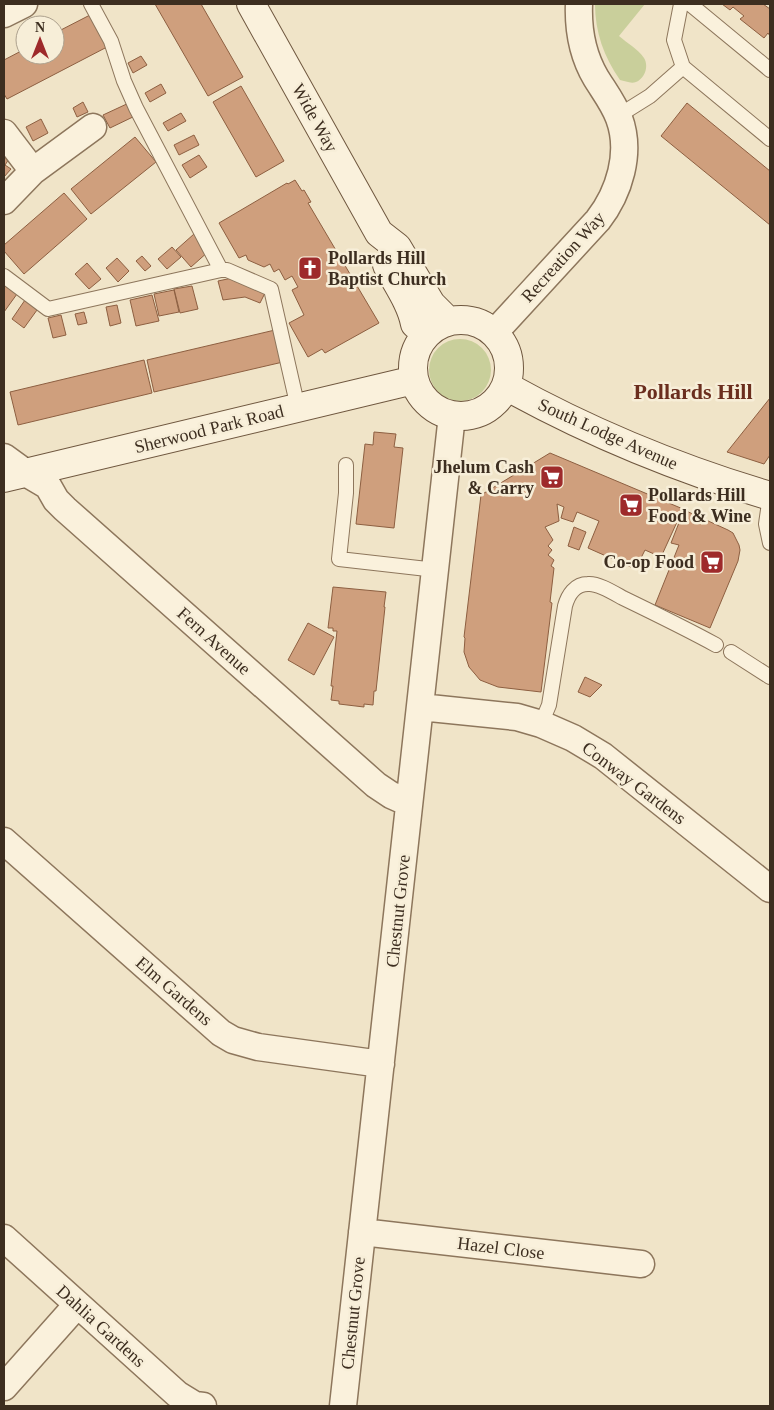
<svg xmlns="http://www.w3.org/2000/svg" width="774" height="1410" viewBox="0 0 774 1410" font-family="'Times New Roman',serif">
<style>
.green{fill:#c9cf9b}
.building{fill:#cf9f7d;stroke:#8d5f41}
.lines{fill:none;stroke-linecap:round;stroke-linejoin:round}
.lane-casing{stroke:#8d765c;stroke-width:16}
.street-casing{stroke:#8d765c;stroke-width:29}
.secondary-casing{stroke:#6f573f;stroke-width:30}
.lane{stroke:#faf1dc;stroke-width:14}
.street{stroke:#faf1dc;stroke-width:26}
.secondary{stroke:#faf1dc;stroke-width:28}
.labels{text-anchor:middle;stroke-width:5;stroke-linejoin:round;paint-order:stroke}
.street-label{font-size:18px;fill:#3d2e20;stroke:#f7eed8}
.poi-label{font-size:18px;font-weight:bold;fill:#3d2e20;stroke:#f7eed8;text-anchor:start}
.district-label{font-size:22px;font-weight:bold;fill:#6b2e1e;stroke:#f7eed8}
</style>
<rect width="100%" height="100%" fill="#f0e4c8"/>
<path class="green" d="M595 4H645L619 36C627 43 638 49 644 58 649 66 645 78 636 82 631 84 625 81 620 80 604 57 595 32 595 4Z
M429 370a31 31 0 1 1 62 0a31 31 0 1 1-62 0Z"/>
<path class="building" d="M155 4H201L243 77 208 96Z
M722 4H763L770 9V36L768 33 764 38 740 19 744 16 733 7 730 10Z
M90 15 107 47 7 99 4 94V60L25 49V55H55V33Z
M141 56 147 65 133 73 128 63Z
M161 84 166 93 150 102 145 93Z
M241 86 284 161 256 177 213 102Z
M83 102 88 112 77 117 73 108Z
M131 102 137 115 110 128 103 115Z
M687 103 770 171V225L661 136Z
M181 113 186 121 168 131 163 123Z
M41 119 48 133 33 141 26 127Z
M194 135 199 145 179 155 174 145Z
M135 137 156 162 91 214 71 189Z
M4 146 11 156 5 165 11 169 4 177Z
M199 155 207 167 190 178 182 165Z
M295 180 302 191 304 190 311 202 308 203 379 323 325 353 322 349 308 357 289 323 304 315 292 290 298 287 292 276 285 280 279 269 274 272 270 264 264 267 248 260 246 255 239 258 219 223 287 183 288 184Z
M64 193 87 219 24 274 4 251V245Z
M194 234 209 251 191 267 176 250Z
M172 247 181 257 167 269 158 259Z
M142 256 151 266 145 271 136 261Z
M117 258 129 271 118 282 106 268Z
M87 263 101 279 89 289 75 274Z
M232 278 265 293 260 303 245 297 223 300 218 281Z
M5 286 17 294 4 312V289Z
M192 286 198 309 180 313 174 289Z
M174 290 179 312 159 316 154 294Z
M152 295 159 321 136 326 130 300Z
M25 300 37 310 24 328 12 319Z
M117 305 121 323 110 326 106 307Z
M84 312 87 323 78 325 75 314Z
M61 315 66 335 53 338 48 318Z
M275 330 283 362 154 392 147 360Z
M144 360 152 393 18 425 10 392Z
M770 398V455L764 464 727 452Z
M374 432 396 434 394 447 403 448 394 528 356 524 365 444 373 445Z
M550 453 683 509 661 557 645 550 640 560 637 559 633 568 588 548 599 521 577 512 573 522 561 518 564 507 557 504 559 521 545 527 553 540 548 546 552 550 548 555 554 560 551 566 554 568 550 602 552 603 541 692 498 687 480 680 475 674 469 667 464 652 465 638 464 637 481 495Z
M684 510 728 530 733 533 739 545 740 550 738 561 710 628 655 605 679 545 671 543Z
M574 527 586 532 579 550 568 546Z
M333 587 386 592 384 607H385L376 691H374L373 705 364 704V707L339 704V701L331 700 333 686H331L337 631H333V628H328Z
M308 623 334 637 314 675 288 660Z
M585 677 602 685 590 697 578 692Z"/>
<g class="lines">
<g class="lane-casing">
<path id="lane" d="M91 4 111 41 124 81 136 108 221 270H227L271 289 298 408
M681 4 674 40 683 67 770 139
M690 4 770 70
M618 116 650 96 683 67
M4 276 48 309 221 270
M346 465V493L339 559 436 570
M770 496 766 524 770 543
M731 652 770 677
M541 724 549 705 565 606C568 595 575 584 588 584 598 583 614 593 623 598 654 613 685 628 716 645"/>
</g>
<g class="street-casing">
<path id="street" d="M4 14 24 4
M4 133 33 171
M4 201 33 171 93 127
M494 333 598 220C619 193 632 153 619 118 614 104 604 91 596 78 583 56 578 29 579 4
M4 457 26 473 48 486 56 500 65 509 376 785 391 795 409 803
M420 707 517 717 541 724 573 738 603 756 770 889
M4 841 221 1033 233 1040 258 1047 381 1064
M362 1232 641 1264
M4 1238 177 1394 195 1405 203 1406
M4 1387 77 1305
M343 1406 452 415"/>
</g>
<g class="secondary-casing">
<path id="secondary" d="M251 4 379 233 397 247 431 304 448 321
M387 265C397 284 411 303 415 324L427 333
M413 368a48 48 0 1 1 96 0a48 48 0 1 1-96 0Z
M506 386C589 432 679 469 770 496
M4 478 414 380"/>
</g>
<use href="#lane" class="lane"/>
<use href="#street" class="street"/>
<use href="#secondary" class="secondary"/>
</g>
<defs>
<g id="church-square" transform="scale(1.25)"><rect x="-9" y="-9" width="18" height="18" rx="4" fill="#9e2a2b" stroke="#f7eed8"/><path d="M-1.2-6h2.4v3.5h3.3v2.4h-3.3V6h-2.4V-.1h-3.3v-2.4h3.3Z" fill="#fff"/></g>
<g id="supermarket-square" transform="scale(1.25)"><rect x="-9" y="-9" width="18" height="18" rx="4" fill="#9e2a2b" stroke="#f7eed8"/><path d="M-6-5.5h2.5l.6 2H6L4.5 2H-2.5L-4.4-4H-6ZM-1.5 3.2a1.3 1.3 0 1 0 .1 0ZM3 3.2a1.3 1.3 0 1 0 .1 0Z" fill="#fff"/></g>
</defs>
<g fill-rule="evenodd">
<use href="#church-square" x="310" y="268"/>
<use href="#supermarket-square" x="552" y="477"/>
<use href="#supermarket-square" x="631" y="505"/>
<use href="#supermarket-square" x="712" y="562"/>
</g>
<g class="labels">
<g class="street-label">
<text transform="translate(315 118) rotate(61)" y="6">Wide Way</text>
<text transform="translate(563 257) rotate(-48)" y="6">Recreation Way</text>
<text transform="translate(209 429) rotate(-14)" y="6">Sherwood Park Road</text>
<text transform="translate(608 434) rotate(24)" y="6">South Lodge Avenue</text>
<text transform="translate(214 641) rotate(42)" y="6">Fern Avenue</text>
<text transform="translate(634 783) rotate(37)" y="6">Conway Gardens</text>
<text transform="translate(398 911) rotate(-84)" y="6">Chestnut Grove</text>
<text transform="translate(174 991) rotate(41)" y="6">Elm Gardens</text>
<text transform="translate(501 1248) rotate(7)" y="6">Hazel Close</text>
<text transform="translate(353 1313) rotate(-84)" y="6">Chestnut Grove</text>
<text transform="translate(101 1326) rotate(42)" y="6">Dahlia Gardens</text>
</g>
<g class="poi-label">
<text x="328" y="264">Pollards Hill<tspan x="328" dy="21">Baptist Church</tspan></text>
<text x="534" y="473" text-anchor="end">Jhelum Cash<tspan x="534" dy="21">&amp; Carry</tspan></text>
<text x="648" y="501">Pollards Hill<tspan x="648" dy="21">Food &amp; Wine</tspan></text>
<text x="694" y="568" text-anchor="end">Co-op Food</text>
</g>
<g class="district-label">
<text x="693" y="399">Pollards Hill</text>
</g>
</g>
<rect width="774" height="1410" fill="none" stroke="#3d2e20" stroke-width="10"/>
<g transform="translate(40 40)"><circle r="24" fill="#f7eed8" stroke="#ada18e"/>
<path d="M0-4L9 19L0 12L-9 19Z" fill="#9e2a2b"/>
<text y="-8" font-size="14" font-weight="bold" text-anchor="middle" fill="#3d2e20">N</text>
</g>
</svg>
